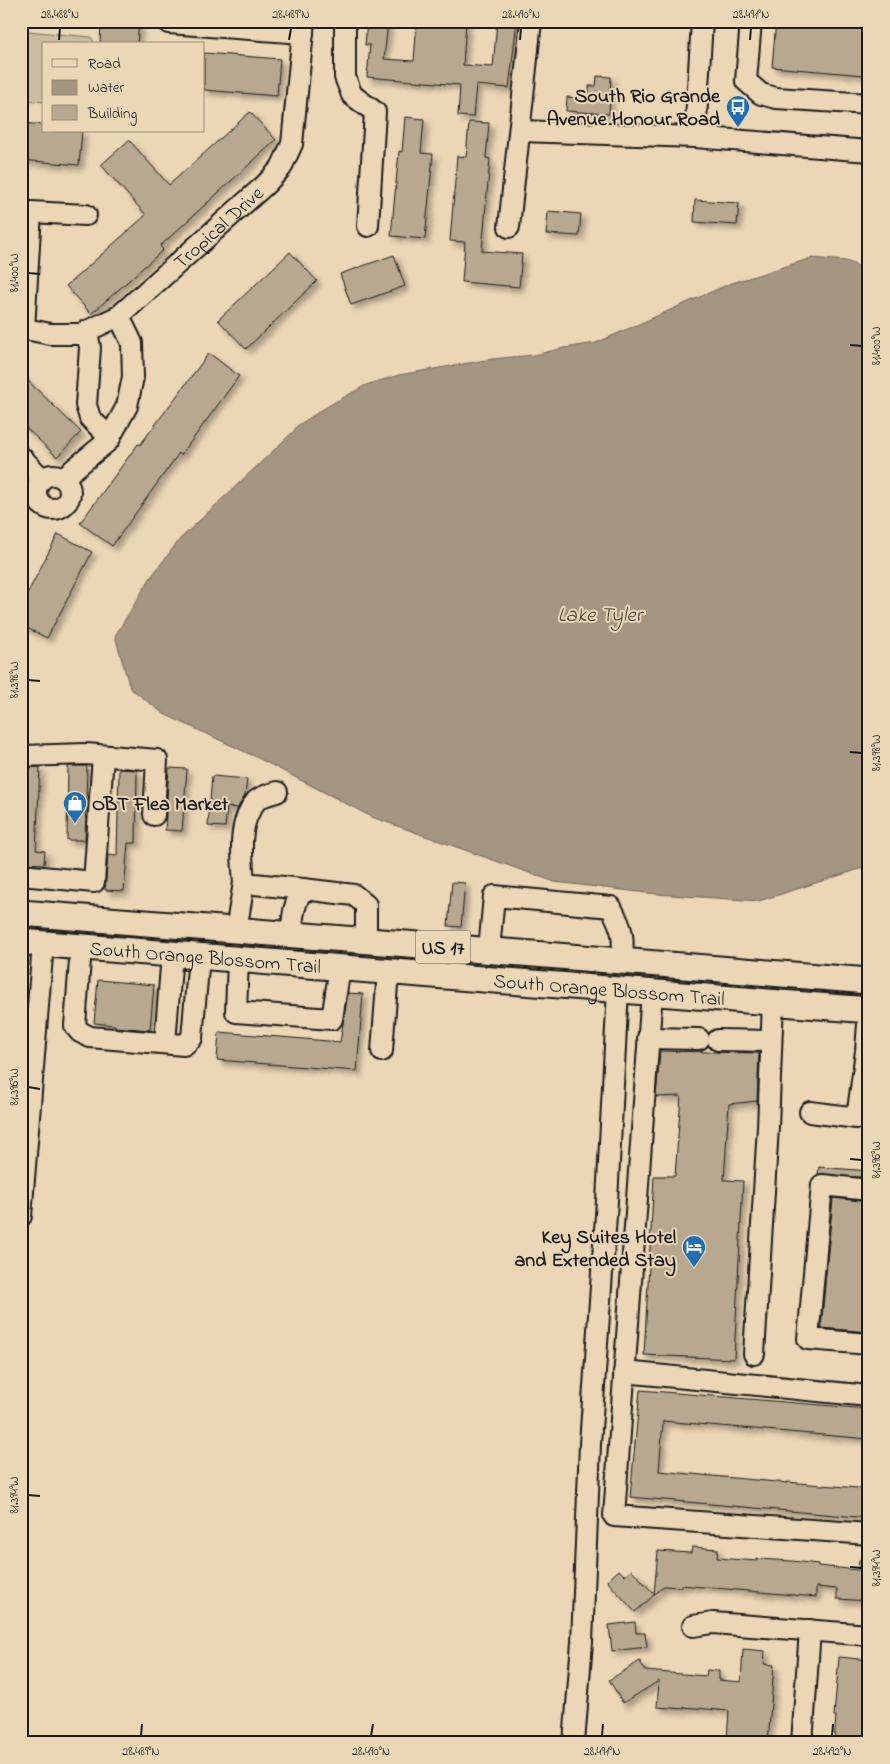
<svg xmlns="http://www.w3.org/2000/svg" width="890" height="1764" viewBox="0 0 890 1764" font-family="'Indie Flower',sans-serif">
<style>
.green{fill:#cdbb9f;stroke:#746c5e}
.water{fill:#a49681;stroke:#6e6559}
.building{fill:#b8a88f;stroke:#1c1c1c;filter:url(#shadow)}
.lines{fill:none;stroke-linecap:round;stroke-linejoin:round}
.minor-casing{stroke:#1c1c1c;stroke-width:24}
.major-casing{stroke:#1c1c1c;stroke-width:29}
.minor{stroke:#ebd6b5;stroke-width:20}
.major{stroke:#ebd6b5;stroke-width:25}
.ticks{fill:none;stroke:#1c1c1c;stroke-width:2}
.labels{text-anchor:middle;stroke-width:4;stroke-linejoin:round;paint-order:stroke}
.shield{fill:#ebd6b5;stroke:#5a544a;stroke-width:1}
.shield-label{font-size:19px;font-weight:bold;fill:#1c1c1c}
.poi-label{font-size:20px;font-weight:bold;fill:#1c1c1c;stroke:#ebd6b5;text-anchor:end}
.street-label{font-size:20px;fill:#1c1c1c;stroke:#ebd6b5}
.water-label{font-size:21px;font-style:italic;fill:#45413a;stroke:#ebd6b5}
.neatline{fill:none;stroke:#1c1c1c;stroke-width:2}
.ticks-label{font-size:12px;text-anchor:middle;fill:#1c1c1c}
</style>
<defs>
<filter id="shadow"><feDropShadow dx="4.5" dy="4.5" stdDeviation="2.5" flood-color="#0004"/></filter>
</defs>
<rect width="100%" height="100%" fill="#ebd6b5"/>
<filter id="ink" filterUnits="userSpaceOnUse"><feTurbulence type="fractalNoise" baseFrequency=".02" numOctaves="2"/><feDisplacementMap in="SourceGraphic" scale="10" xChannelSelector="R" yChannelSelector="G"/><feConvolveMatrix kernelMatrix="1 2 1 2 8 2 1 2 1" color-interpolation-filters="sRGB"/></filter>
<g filter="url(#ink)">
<path class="green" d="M27 31 91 37 95 44H44V102L21 100V38Z"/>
<path class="water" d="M812 258 846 261 869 270V866L759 901 656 894 555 882 372 817 256 757 164 714 130 688 115 636 151 577 180 539 294 431 297 426 328 406 366 385 399 375 492 359 534 355 564 348 596 343 729 284Z"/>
<path class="building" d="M101 21H139L137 44H100Z
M367 21H388L384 59 414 61 417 21H466L463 65 493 67 497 21H517L509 88 476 85 473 117 458 116 460 85 367 77 370 45H365Z
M776 21H869L864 75 772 67Z
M204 53 280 59 277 96 204 90Z
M597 76 611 77 609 114 566 111 567 97 589 99V86H596Z
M250 112 276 140 160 246 163 250 91 314 66 286 146 215 101 165 129 140 169 185Z
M405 117 424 119 421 153 433 154 425 239 391 236 399 151 402 152Z
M469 122 489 123 486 158 490 159 482 251 522 254 519 287 462 282 465 242 450 241 457 156 466 157Z
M21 123 44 125V131H82L79 165 21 160Z
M695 200 739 203 737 225 694 222Z
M548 211 581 214 579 236 546 234Z
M290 252 317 281 246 349 218 320Z
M394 255 405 286 351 305 340 274Z
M209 353 239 376 181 455 179 453 112 546 80 523 138 444 140 445Z
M21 374 81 432 57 457 21 423Z
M58 534 92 552 47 638 21 625V606Z
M68 766H87L85 840H67Z
M40 767 36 850 45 851 44 864 21 863 22 768Z
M169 768 187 769 182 831 165 830Z
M119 769 137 770 136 843H128L124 891 105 890 108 855 117 856Z
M212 776 247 779 245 796 238 808 227 807 225 827 208 826Z
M452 882 465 883 461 927 448 926Z
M98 980 154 985 150 1030 115 1027V1025L94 1023Z
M348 993 363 994 357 1071 217 1060 219 1032 340 1042Z
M660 1051 759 1053 757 1101 729 1104 724 1180 743 1181 734 1359 644 1355 654 1176H675L681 1096 656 1097Z
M819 1167 869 1171V1178L818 1174Z
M833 1198 869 1202V1332L821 1328Z
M640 1390 869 1409V1439L663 1421 659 1471 787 1483V1482L869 1489V1518L630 1497Z
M692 1547 718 1549 717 1558 757 1561V1559L792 1561 818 1564V1566L858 1570 859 1560 869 1561V1601L837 1599V1589L816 1587V1597L681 1585V1587L664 1586 635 1612 607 1581 619 1570 625 1576 632 1570 654 1594 658 1551 691 1553Z
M635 1622 636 1633H645L647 1647 612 1651 609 1625Z
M743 1649 765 1651 764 1664 774 1665 768 1743 727 1739 729 1711 684 1707V1709L657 1707 659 1681 623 1703 609 1680 640 1661 645 1671 706 1676 707 1670 719 1671V1680L741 1682Z
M839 1657 869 1660 868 1743H834L836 1716H834Z"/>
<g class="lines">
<g class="minor-casing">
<g id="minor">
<path d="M169 21V23L303 33"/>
<path d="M345 21V77L352 95 375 112 368 226"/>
<path d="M751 21 746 81 761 94 776 98 869 104"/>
<path d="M520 131 695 137 869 151"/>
<path d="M695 137 702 21"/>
<path d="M509 227 531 21"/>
<path id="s1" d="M21 328 50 334H81L119 316 266 184 281 168 292 144 304 21"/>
<path d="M24 329 31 212 86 215"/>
<path d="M87 331 90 348 86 405 90 418 110 438"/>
<path d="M21 457 42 479"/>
<circle cx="53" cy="492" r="17"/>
<path d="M63 478 108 441 127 406 133 377 132 343 119 316"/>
<path d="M21 756 86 754 157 760 154 815"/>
<path d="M21 875 94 882 103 756"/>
<path d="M244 883C242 856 237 823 256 801 261 796 270 794 277 792"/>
<path d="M236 930 244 883 303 889"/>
<path d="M291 935C293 917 293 905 303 889L354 895 366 905V941"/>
<path d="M81 947 75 1026 80 1032 90 1037 184 1045 192 1038 199 956"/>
<path d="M489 950 494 896 611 907C623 930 624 936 622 961"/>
<path d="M238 959 236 1012 332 1019 340 967"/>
<path d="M652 992 614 1516 869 1534"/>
<path d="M648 1038 699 1039"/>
<path d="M718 1040 771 1041"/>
<path d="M165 1043 172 954"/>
<path d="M382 1051 388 971"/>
<path d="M810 1112 857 1118 866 1051 869 1010"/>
<path d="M869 1190 822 1185 808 1339 869 1344"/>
<path d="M21 1216 43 944"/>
<path d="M754 1354 768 1127 773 1002"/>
<path d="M624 1372 869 1396"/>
<path d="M693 1626 713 1623 869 1635"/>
<path d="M574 1743 582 1642 590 1444 607 1201 618 989"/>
<path d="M802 1743 810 1630"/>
</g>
</g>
<g class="major-casing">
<g id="major">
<path d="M21 913 869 981"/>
<path id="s2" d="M21 942 869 1010"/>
</g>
</g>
<use href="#minor" class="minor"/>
<use href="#major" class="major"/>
</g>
</g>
<path class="ticks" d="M59 40 60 28M289 40 291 28M520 40 521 28M750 40 751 28M28 273 40 274M850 345 862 346M28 680 40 681M850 752 862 753M28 1087 40 1089M850 1159 862 1160M28 1495 40 1496M850 1567 862 1568M141 1736 142 1724M371 1736 373 1724M602 1736 603 1724M832 1736 833 1724"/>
<defs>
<g id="bus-pin" transform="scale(1.25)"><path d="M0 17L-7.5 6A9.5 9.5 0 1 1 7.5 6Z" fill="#1f6fb2" stroke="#ebd6b5"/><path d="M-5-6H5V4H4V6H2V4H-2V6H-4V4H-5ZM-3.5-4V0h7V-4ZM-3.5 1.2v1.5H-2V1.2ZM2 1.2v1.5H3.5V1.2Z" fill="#fff"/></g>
<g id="shop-pin" transform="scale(1.25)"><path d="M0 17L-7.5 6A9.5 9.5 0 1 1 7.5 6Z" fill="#1f6fb2" stroke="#ebd6b5"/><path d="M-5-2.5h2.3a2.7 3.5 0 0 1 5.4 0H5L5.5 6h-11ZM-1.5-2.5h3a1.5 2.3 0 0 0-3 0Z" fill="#fff"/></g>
<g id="hotel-pin" transform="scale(1.25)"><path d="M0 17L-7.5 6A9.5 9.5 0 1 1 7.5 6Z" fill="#1f6fb2" stroke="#ebd6b5"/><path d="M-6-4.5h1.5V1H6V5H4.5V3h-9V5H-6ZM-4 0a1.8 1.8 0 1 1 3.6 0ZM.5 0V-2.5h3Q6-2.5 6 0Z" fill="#fff"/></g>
</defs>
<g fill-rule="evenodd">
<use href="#bus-pin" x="738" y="107"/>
<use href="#shop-pin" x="75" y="803"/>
<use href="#hotel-pin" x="694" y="1247"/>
</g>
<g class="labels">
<rect class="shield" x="415.5" y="930.5" width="55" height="33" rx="4"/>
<g class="shield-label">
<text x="443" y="954">US 17</text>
</g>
<g class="poi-label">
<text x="720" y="102">South Rio Grande<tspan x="720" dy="23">Avenue Honour Road</tspan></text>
<text x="92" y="810" text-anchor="start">OBT Flea Market</text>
<text x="676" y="1243">Key Suites Hotel<tspan x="676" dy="23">and Extended Stay</tspan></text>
</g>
<g class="street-label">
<text dy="7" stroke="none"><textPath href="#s1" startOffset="236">Tropical Drive</textPath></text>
<text dy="7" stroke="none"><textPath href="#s2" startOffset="185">South Orange Blossom Trail</textPath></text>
<text dy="7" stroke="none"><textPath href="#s2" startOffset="590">South Orange Blossom Trail</textPath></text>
</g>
<g class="water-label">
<text x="600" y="621">Lake Tyler</text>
</g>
</g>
<rect width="890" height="1764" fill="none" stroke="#ebd6b5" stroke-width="55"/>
<rect x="42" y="42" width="162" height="90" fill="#ebd6b5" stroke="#988c78"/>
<rect x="52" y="59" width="25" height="8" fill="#ebd6b5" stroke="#988c78"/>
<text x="88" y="68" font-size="15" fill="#1c1c1c">Road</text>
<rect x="52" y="80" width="25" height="15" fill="#a49681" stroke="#988c78"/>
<text x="88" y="92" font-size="15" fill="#1c1c1c">Water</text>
<rect x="52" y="105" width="25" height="15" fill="#b8a88f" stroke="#988c78"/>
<text x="88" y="118" font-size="15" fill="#1c1c1c">Building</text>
<rect x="28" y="28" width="834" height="1708" class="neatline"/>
<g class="ticks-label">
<text x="60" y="18">28.488°N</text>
<text x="291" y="18">28.489°N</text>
<text x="521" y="18">28.490°N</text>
<text x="751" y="18">28.491°N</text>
<text transform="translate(14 273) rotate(-90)" y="4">81.400°W</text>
<text transform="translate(876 346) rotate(-90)" y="4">81.400°W</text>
<text transform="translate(14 680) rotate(-90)" y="4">81.398°W</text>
<text transform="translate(876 753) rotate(-90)" y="4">81.398°W</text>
<text transform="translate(14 1087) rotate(-90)" y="4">81.396°W</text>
<text transform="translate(876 1160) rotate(-90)" y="4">81.396°W</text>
<text transform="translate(14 1495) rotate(-90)" y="4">81.394°W</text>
<text transform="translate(876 1568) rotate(-90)" y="4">81.394°W</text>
<text x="141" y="1755">28.489°N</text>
<text x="371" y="1755">28.490°N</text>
<text x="602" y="1755">28.491°N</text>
<text x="832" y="1755">28.492°N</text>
</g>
</svg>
